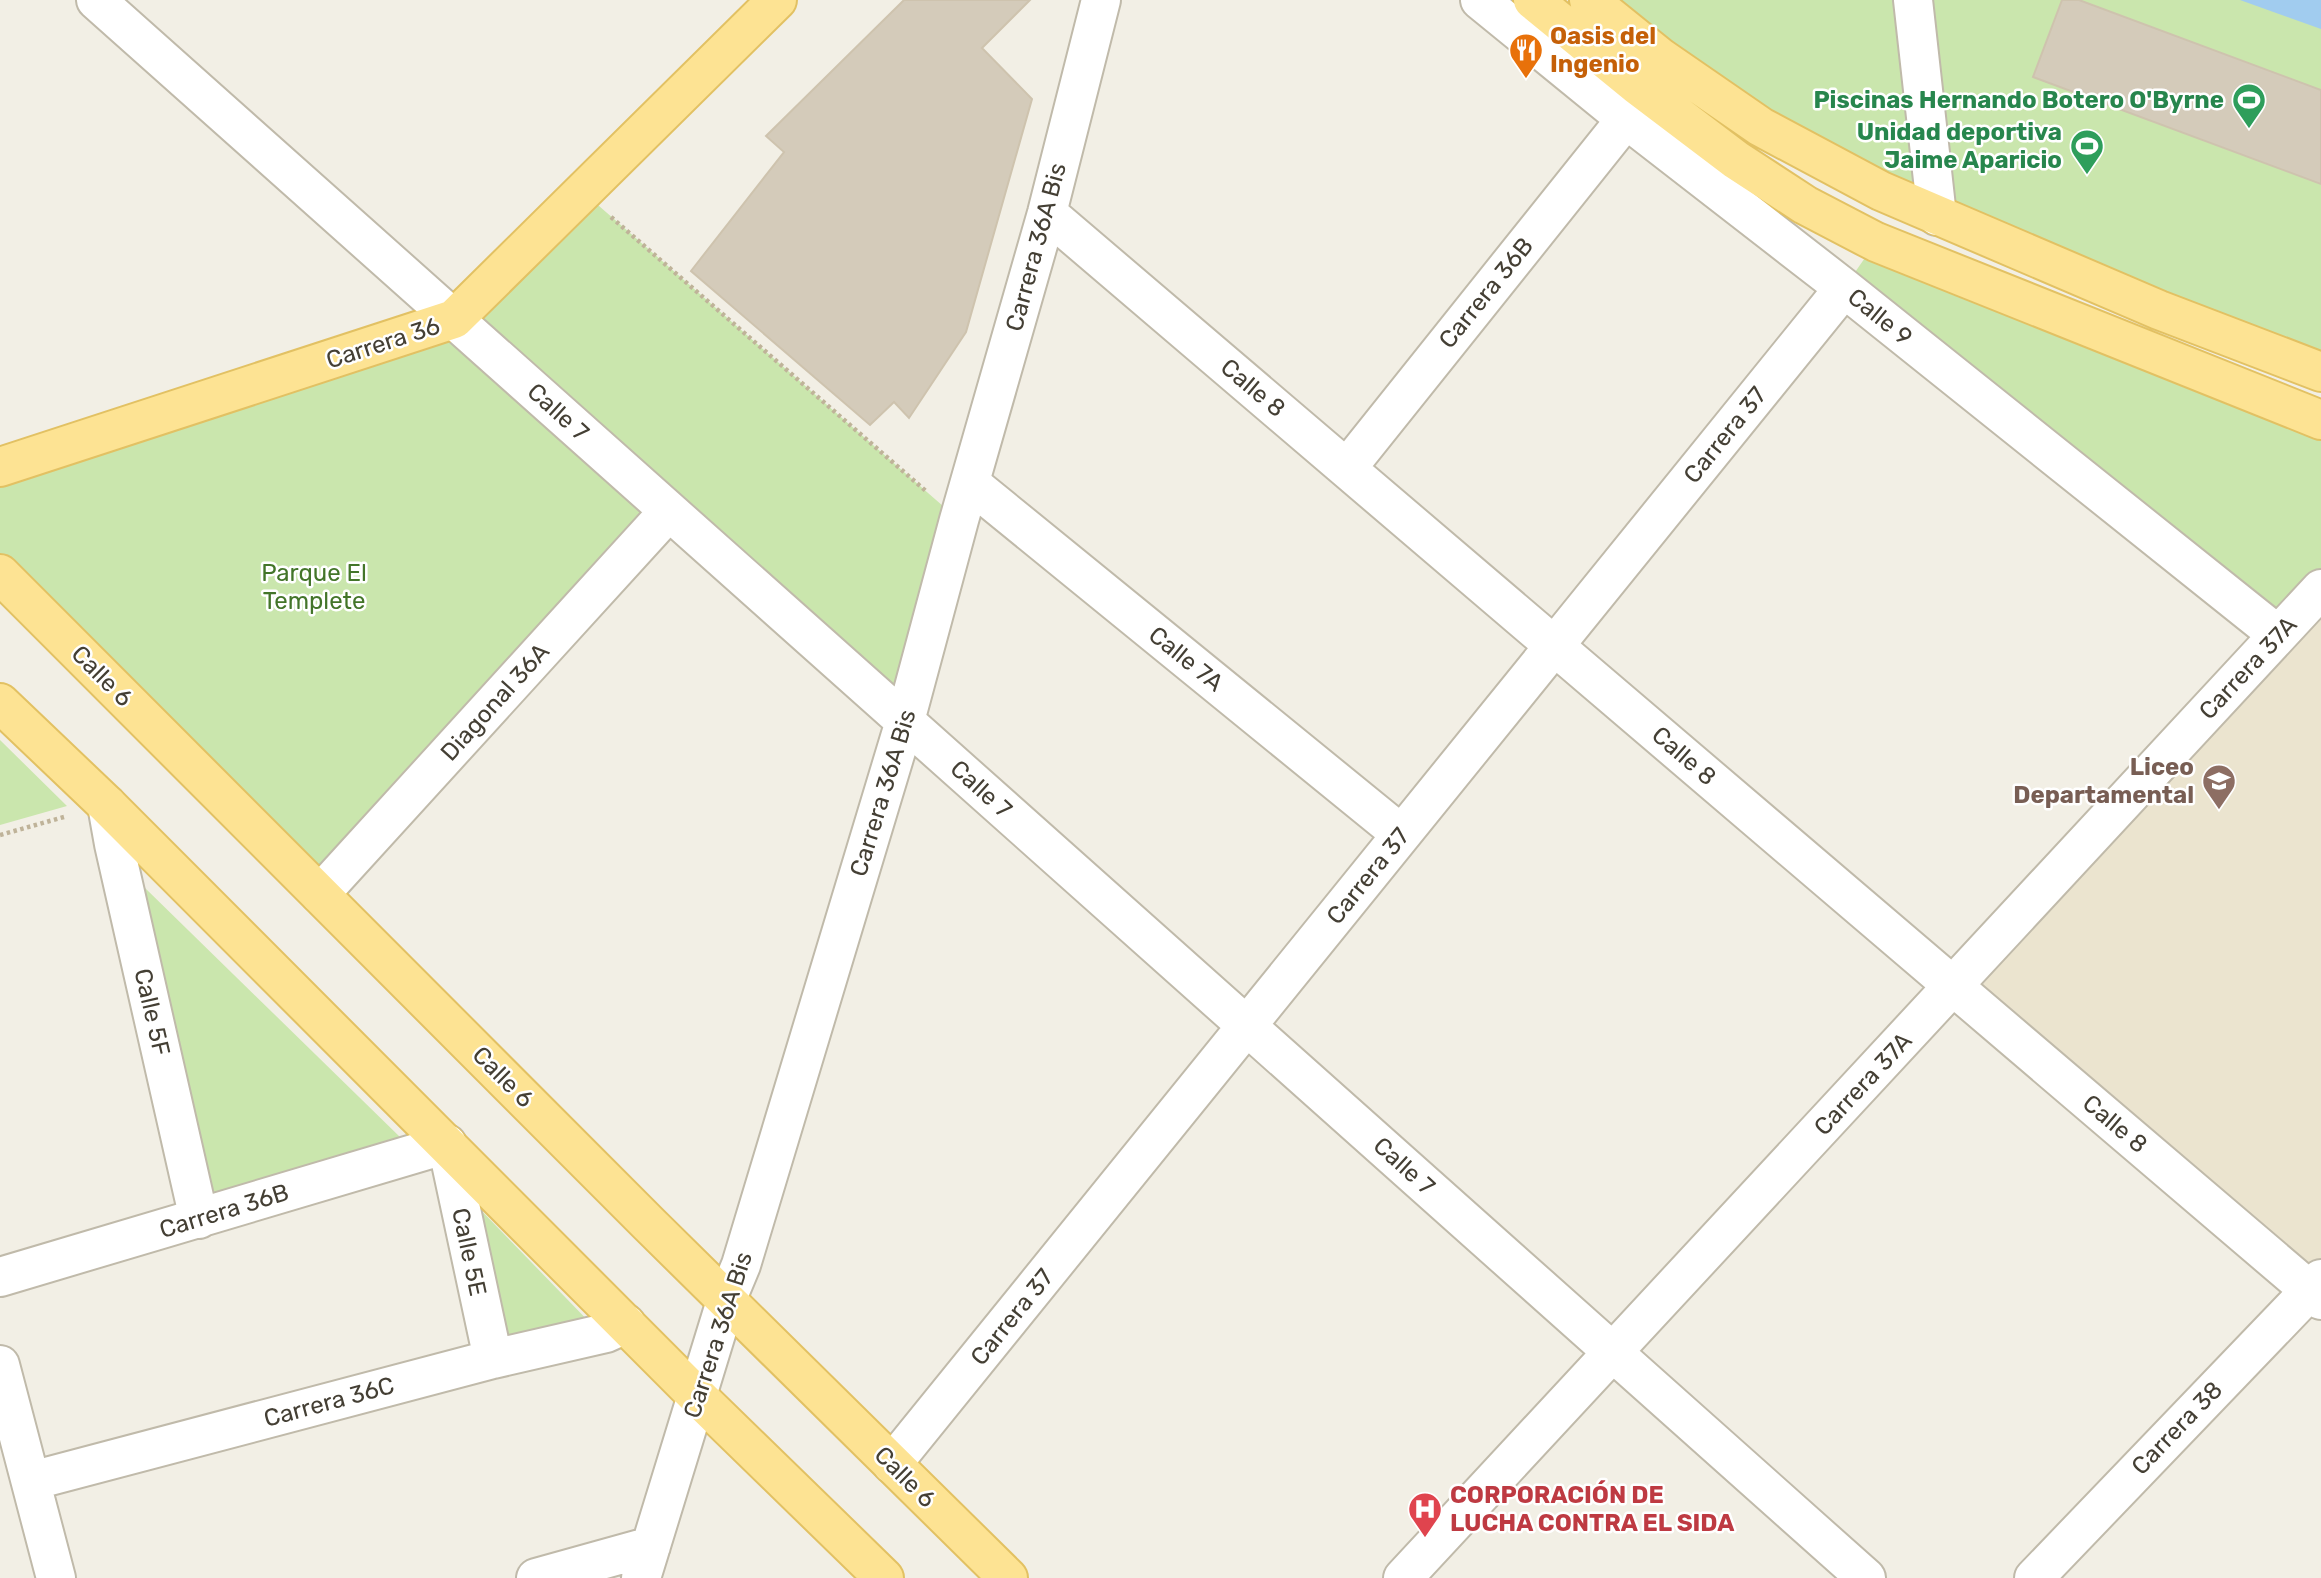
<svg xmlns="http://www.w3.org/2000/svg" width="2321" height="1578" viewBox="0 0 2321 1578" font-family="Rubik,sans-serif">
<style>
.education{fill:#ebe4cf}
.green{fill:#cae6ad}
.water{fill:#a1ccef}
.building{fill:#d4cbba;stroke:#cec3ae;stroke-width:2}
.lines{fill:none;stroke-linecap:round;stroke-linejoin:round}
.minor-casing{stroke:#c0baaa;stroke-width:42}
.major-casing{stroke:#e2c163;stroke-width:42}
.path{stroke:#bfb399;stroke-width:4.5;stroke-dasharray:3.5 3.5;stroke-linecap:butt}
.minor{stroke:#fff;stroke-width:38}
.major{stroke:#fde393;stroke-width:38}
.labels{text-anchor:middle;stroke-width:5;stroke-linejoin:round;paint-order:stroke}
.food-label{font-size:24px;font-weight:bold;fill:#c56008;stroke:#fff;text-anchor:start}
.leisure-label{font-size:24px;font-weight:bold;fill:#27864d;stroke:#fff;text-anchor:end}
.street-label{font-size:24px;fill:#443f34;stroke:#fff}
.park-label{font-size:24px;fill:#437529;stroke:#fff}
.education-label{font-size:24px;font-weight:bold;fill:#785e54;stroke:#fff;text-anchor:end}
.health-label{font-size:24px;font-weight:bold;fill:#be3a42;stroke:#fff;text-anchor:start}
</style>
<rect width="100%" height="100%" fill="#f2efe5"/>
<path class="education" d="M2321 589V1279L1954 987Z"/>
<path class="green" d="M1589 0H2321V372L1937 216Z
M583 192 959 520 905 721 670 511 320 894 0 574V467L454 319Z
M1876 242 2321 420V589L2278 635 1844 288Z
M0 740 67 806 0 825Z
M144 887 401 1138 204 1211Z
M470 1199 597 1330 496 1352Z"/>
<path class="water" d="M2240 0H2321V29Z"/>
<path class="building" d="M904 0H1030L982 48 1032 99 966 332 909 418 894 402 870 425 691 271 784 152 766 136Z
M2062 0H2079L2321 90V184L2033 77Z"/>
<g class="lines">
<g class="minor-casing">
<path id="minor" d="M96 0 1866 1578
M1480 0 1626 119 1844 288 2278 635
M1913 0 1937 216
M1047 213 2321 1300
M1347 468 1626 119
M970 483 1401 834
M107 805 114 844 199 1219
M320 894 669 511
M0 1277 447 1144 493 1359
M0 1365 56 1578
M892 1464 1844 288
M31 1481 493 1359 606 1333 626 1324
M536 1578 651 1546
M641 1578 726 1301 741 1265 905 721 959 520 1047 213 1101 0
M1403 1578 2321 589
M2034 1578 2321 1279"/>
</g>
<g class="major-casing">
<path id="major" d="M1533 0 1637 85 1736 160 1805 205 1876 242 2321 420
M1589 0 1661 58 1761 127 1881 191 2159 310 2321 372
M0 467 454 319 777 0
M0 574 649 1224 1008 1578
M0 703 107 805 697 1396 884 1578"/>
</g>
<path class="path" d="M611 217 927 492
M0 835 64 817"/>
<use href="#minor" class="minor"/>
<use href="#major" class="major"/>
</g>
<defs>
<g id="restaurant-pin" transform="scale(1.75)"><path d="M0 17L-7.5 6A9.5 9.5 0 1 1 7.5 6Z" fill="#e8710a" stroke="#fff"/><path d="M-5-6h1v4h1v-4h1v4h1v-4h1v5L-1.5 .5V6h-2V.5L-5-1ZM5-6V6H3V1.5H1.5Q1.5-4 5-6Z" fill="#fff"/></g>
<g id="stadium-pin" transform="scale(1.75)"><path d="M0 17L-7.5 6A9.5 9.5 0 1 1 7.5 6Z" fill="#2e9e5b" stroke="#fff"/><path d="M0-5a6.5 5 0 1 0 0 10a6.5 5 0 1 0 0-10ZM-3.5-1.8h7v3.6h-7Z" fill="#fff"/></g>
<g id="university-pin" transform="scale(1.75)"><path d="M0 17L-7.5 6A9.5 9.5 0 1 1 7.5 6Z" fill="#8d6e63" stroke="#fff"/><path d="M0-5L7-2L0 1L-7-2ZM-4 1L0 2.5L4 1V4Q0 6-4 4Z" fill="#fff"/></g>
<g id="hospital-pin" transform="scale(1.75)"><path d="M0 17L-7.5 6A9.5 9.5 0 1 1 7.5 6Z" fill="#e0444e" stroke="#fff"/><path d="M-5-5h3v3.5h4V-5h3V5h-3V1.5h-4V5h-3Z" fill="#fff"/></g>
</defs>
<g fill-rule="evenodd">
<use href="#restaurant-pin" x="1526" y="50"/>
<use href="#stadium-pin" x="2249" y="100"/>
<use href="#stadium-pin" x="2087" y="146"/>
<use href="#university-pin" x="2219" y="781"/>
<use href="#hospital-pin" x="1425" y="1509"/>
</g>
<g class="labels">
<g class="food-label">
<text x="1550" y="44">Oasis del<tspan x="1550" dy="28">Ingenio</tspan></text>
</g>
<g class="leisure-label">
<text x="2224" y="108">Piscinas Hernando Botero O'Byrne</text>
<text x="2062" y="140">Unidad deportiva<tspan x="2062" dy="28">Jaime Aparicio</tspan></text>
</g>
<g class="street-label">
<text transform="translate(1036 247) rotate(-75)" y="8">Carrera 36A Bis</text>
<text transform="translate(1486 293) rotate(-51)" y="8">Carrera 36B</text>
<text transform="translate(1880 317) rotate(39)" y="8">Calle 9</text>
<text transform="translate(383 343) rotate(-18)" y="8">Carrera 36</text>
<text transform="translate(1253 388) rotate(40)" y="8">Calle 8</text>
<text transform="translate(558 412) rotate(42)" y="8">Calle 7</text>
<text transform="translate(1725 435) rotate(-51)" y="8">Carrera 37</text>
<text transform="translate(1186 659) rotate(39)" y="8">Calle 7A</text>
<text transform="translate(2248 668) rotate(-47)" y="8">Carrera 37A</text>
<text transform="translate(102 676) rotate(45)" y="8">Calle 6</text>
<text transform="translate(495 702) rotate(-48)" y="8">Diagonal 36A</text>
<text transform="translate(1684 756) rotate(41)" y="8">Calle 8</text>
<text transform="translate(981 789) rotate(42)" y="8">Calle 7</text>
<text transform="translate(883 793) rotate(-73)" y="8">Carrera 36A Bis</text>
<text transform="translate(1368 876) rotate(-51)" y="8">Carrera 37</text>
<text transform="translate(152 1012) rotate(77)" y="8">Calle 5F</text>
<text transform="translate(503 1077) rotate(45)" y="8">Calle 6</text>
<text transform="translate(1863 1084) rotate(-47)" y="8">Carrera 37A</text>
<text transform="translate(2115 1124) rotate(40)" y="8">Calle 8</text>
<text transform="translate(1404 1166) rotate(42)" y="8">Calle 7</text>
<text transform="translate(224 1211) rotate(-17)" y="8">Carrera 36B</text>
<text transform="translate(469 1252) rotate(78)" y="8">Calle 5E</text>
<text transform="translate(1012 1317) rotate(-51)" y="8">Carrera 37</text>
<text transform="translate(718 1335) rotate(-72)" y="8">Carrera 36A Bis</text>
<text transform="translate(329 1402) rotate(-15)" y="8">Carrera 36C</text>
<text transform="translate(2177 1428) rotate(-46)" y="8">Carrera 38</text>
<text transform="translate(905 1477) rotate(45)" y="8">Calle 6</text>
</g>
<g class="park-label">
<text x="314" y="581">Parque El<tspan x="314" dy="28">Templete</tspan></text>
</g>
<g class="education-label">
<text x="2194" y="775">Liceo<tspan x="2194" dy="28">Departamental</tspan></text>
</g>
<g class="health-label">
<text x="1450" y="1503">CORPORACIÓN DE<tspan x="1450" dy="28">LUCHA CONTRA EL SIDA</tspan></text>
</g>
</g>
</svg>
